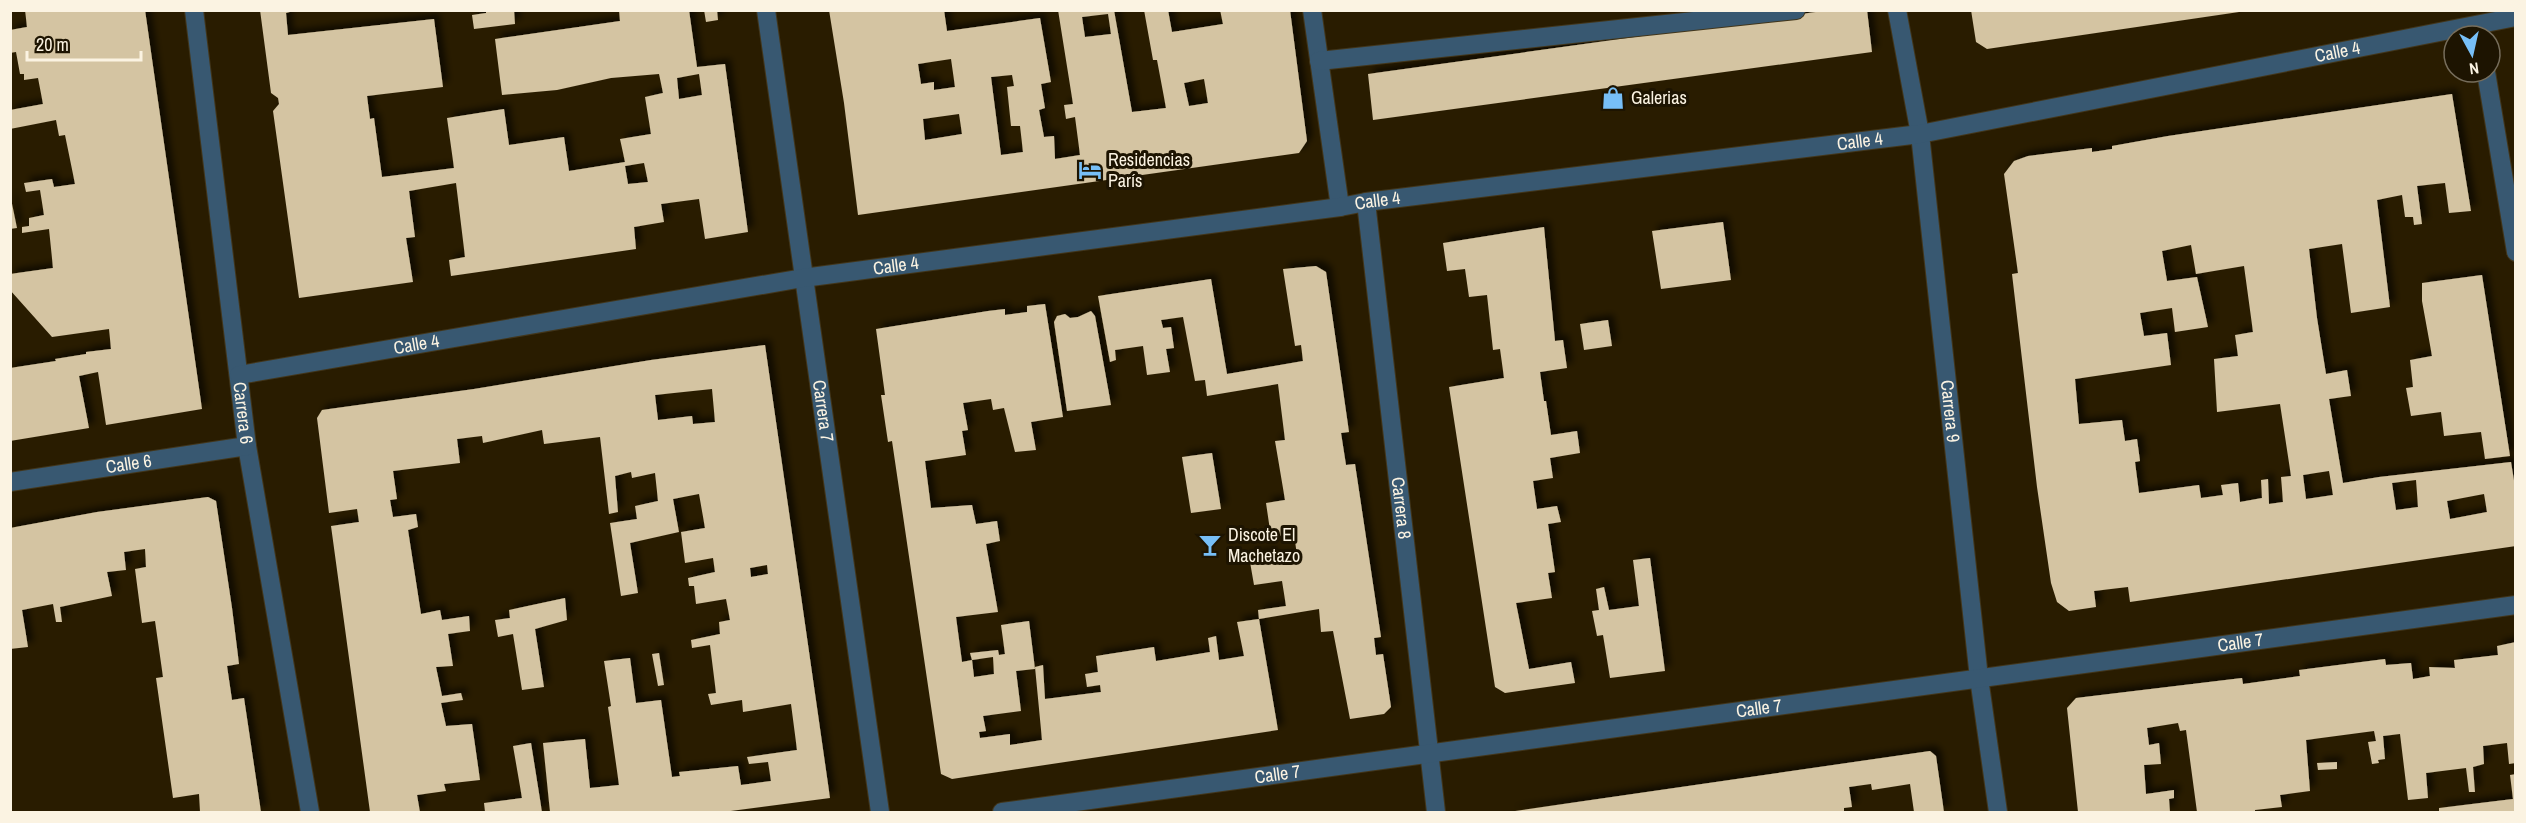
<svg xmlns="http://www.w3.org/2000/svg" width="2526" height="823" viewBox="0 0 2526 823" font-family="'Archivo Narrow',sans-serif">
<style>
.building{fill:#d4c4a2;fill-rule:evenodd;filter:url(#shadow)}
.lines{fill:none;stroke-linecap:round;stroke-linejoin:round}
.minor-casing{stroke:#42361b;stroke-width:20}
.minor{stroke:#385871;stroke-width:18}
.labels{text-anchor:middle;stroke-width:6;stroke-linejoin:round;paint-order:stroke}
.street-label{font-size:18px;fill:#fbf3e2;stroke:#1d1401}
.poi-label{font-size:18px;fill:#fbf3e2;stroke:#1d1401;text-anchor:start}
</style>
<defs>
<filter id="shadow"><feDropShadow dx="5.5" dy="-5.5" stdDeviation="3" flood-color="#0009"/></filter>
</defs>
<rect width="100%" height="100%" fill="#291c00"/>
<path class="building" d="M25 10H145L202 409 106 425 98 372 79 376 89 428 10 441V368L56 361 55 359 86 354V352L111 349 109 329 52 337 10 290V274L53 268 49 229 22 233V227L29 226V218L44 215 40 190 26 192 24 183 52 179 54 187 75 184 65 135 59 136 56 120 10 129V110L43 104 38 78 24 80V74H20L16 52 10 53V30L27 27Z
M260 10H297L286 13 288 35 434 19 443 87 367 96 370 119 374 118 382 177 454 168 447 118 504 109 509 145 564 137 569 171 625 162 620 139 651 134 645 97 663 93 659 74 611 78 557 90 502 95 495 39 620 21 619 10H689L697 67 725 64 748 232 705 239 699 199 661 204 664 222 634 227 636 249 451 276 449 260 465 257 456 183 409 191 415 237 406 238 413 282 299 298 273 111 279 104 278 98 271 93ZM699 74 702 95 679 99 677 78ZM644 163 648 182 628 184 625 166Z
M486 10H514L515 24 474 29 472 15 486 13Z
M704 10H717L718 20 706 22Z
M829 10H944L947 31 1040 18 1051 82 1041 84 1045 108 1039 110 1044 137 1054 136 1055 159 1080 155 1075 117 1066 119 1064 105 1073 104 1058 10H1114L1132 112 1166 108 1157 60H1153L1144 10H1168L1172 32 1223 24 1220 10H1290L1307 141 1299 153 858 215 844 103ZM1108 14 1111 34 1085 37 1082 17ZM951 59 955 87 934 90V82L921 84 918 64ZM1012 75 1014 86 1007 87 1011 126H1020L1023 152 1001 155 991 77ZM1204 79 1208 103 1189 106 1184 83ZM959 114 962 134 925 140 923 119Z
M1830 10H1867L1872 52 1373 120 1368 74Z
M1971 10H2239V12L1987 49 1976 42Z
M2452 94 2471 211 2449 213 2445 183 2417 186 2422 224 2414 225 2413 217H2405L2402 195 2377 200 2390 307 2351 313 2342 244 2309 249 2317 318 2326 374 2347 370 2351 396 2329 399 2343 483 2379 477 2511 462 2516 493V546L2130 602 2128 587 2094 591 2096 607 2069 611 2057 602 2051 583 2037 487 2012 274 2018 273 2004 174 2014 161 2028 156 2092 148V152L2112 149V146L2168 136ZM2191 245 2196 274 2244 266 2253 332 2235 335 2238 356 2214 359 2217 412 2280 404 2291 476 2281 477 2283 502 2269 504 2268 479 2261 480 2262 498 2240 502 2238 483 2221 485 2223 495 2201 498 2199 485 2139 493 2135 462 2140 461 2137 439 2125 441 2122 420 2079 424 2075 379 2171 365 2167 333 2144 336 2140 313 2172 308 2175 332 2208 327 2197 277 2167 281 2162 251ZM2329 471 2333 495 2306 499 2303 475ZM2416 480 2418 507 2396 510 2392 483ZM2484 494 2487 512 2450 519 2447 501Z
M10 194 17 228 10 229Z
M1723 222 1731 280 1661 289 1652 231Z
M1544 227 1555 341 1563 340 1567 368 1540 372 1544 401H1546L1551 435 1577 431 1580 453 1550 458 1553 478 1533 481 1537 509 1557 506 1561 522 1548 524 1555 572 1548 573 1552 598 1516 603 1529 669 1571 662 1575 683 1505 693 1495 687 1449 387 1504 378 1500 349 1493 350 1487 295 1469 297 1465 269 1447 271 1443 243Z
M1316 266 1326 272 1349 432 1341 433 1346 465 1355 464 1381 637 1374 638 1376 655 1383 654 1391 707 1384 714 1350 719 1333 631 1321 632 1319 609 1259 619 1258 610 1286 606 1282 581 1254 585 1250 562H1246L1245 557 1271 553 1272 559 1297 555 1294 534 1271 537 1266 503 1285 500 1275 441 1285 440 1278 384 1207 396 1205 380 1195 381 1183 317 1161 320 1163 328 1171 327 1174 348 1166 349 1170 372 1147 375 1143 346 1115 350 1116 360 1110 362 1098 296 1211 279 1227 374 1303 361 1301 345 1295 346 1283 269Z
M2482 275 2510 456 2485 459 2481 432 2444 436 2441 412 2411 416 2406 388 2413 387 2410 360 2432 356 2422 301V283Z
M1045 304 1063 417 1031 422 1036 450 1015 452 1004 408 993 410 991 399 963 403 968 430 962 431 966 455 925 461 931 508 972 505 976 524 997 521 1000 541 986 544 998 612 956 617 962 662 972 660 974 677 994 674 993 657 972 660 970 653 998 650 999 655 1005 654 1001 625 1029 621 1035 669 1016 671 1021 711 983 716 986 731 979 732 980 738 1010 734V745L1042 740 1035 667 1043 665 1045 699 1101 692 1100 685 1087 687 1085 674 1098 672 1096 656 1154 647 1156 661 1210 652 1208 638 1216 636 1219 660 1244 656 1237 622 1259 619 1278 730 952 779 941 774 892 441 888 442 881 395H885L876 329 988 311 1005 309V315L1027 312V306Z
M1091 311 1095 316 1111 405 1067 411 1054 322 1057 316 1065 314 1070 318 1078 317Z
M1608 320 1612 346 1584 350 1580 324Z
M765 345 830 798 723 812H550L543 743 585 739 590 788 619 785 608 707 611 706 604 661 630 658 636 703 661 700 672 777 680 776 679 772 738 766 741 785 771 781 768 762 749 764 747 757 797 750 791 704 743 712 742 700 711 705 708 694 716 693 710 645 692 648 691 640 720 634 719 622 730 620 726 599 696 604 694 586H689L688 578 715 572 713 558 685 563 681 532 705 528 699 494 673 499 679 532 630 543 638 593 621 596 610 523 637 519 635 506 658 501 655 473 632 478 631 472 615 476 618 512 609 514 600 437 544 444 542 430 483 443 482 436 457 439 460 463 393 471 397 499 390 500 393 517 416 514 418 527 408 530 421 614 440 610 442 620 469 616 470 631 448 634 453 666 436 667 442 696 461 693 463 700 441 703 446 726 472 724 480 780 444 784 446 791 417 795 420 812H370L331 526 359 522 357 509 329 513 317 418 322 410 474 389 651 360ZM712 389 715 422 693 424 692 416 658 420 655 395ZM767 565 768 574 751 577 750 568Z
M1212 453 1221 509 1191 513 1182 457Z
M208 497 216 501 232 608 239 664 227 666 232 700 244 698 261 812H200L199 794 173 798 156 678 163 677 155 621 142 623 135 569 146 567 145 549 124 552 126 570 107 572 112 596 60 607 62 622H56L53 604 22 610 28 647 10 649V528L97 512Z
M1650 558 1665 671 1610 678 1603 635 1597 636 1592 611 1599 610 1596 589 1604 587 1609 610 1639 606 1633 560Z
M565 598 567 620 535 629 544 687 522 690 513 634 498 637 495 620 510 618 509 610Z
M2516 642V763L2509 764 2507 743 2483 746 2484 764 2473 767 2475 792H2469L2466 768 2426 773 2428 798 2408 800 2400 734 2383 736 2385 759 2378 760 2379 763 2372 764 2368 742 2376 741 2374 731 2306 740 2310 791 2280 795 2282 807 2255 810V812H2197L2186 730 2180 731 2178 723 2147 728 2149 745 2159 743 2161 764 2144 765 2146 794 2174 790V798L2169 799 2170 812H2078L2067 708 2076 698 2242 678 2243 684 2300 676 2299 670 2385 659 2386 665 2411 663 2413 679 2430 676 2429 667 2455 668 2454 660 2498 655 2497 646Z
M659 653 664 685 658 686 652 654Z
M531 743 542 812H485L484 803 522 798 513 746Z
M1930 751 1936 756 1944 812H1914L1910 784 1872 790 1871 784 1849 787 1852 807 1844 808V812H1508Z
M2337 762V769L2318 770 2317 763Z
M2516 774V812H2439V808L2513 799 2510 775Z"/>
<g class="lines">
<g class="minor-casing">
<g id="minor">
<path id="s1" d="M194 10 247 446 310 812"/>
<path id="s2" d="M766 10 880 812"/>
<path d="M1312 10 1340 207"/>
<path id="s3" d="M1897 10 1920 134 1979 678 1998 812"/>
<path d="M1319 61 1796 10"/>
<path d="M2486 72 2516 252"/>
<path id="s4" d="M1366 202 1436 812"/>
<path id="s5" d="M239 375 803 278 1340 207 1366 202 1920 134 2516 17"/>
<path id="s6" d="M10 482 247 446"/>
<path id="s7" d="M1002 812 2516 605"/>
</g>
</g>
<use href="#minor" class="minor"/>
</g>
<defs>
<g id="shop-bare" transform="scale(1.8)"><path d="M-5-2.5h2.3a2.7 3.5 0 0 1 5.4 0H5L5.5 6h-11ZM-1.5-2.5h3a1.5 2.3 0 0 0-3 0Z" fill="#77bff7" stroke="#1d1401" stroke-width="2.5" paint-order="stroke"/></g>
<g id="hotel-bare" transform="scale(1.8)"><path d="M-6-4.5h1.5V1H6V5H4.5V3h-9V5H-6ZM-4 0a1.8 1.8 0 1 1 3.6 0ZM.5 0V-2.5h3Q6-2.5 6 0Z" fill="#77bff7" stroke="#1d1401" stroke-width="2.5" paint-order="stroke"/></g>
<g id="bar-bare" transform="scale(1.8)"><path d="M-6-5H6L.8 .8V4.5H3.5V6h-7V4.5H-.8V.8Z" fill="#77bff7" stroke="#1d1401" stroke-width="2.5" paint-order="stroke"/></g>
</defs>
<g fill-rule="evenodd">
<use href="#shop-bare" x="1613" y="98"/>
<use href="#hotel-bare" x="1090" y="170"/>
<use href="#bar-bare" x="1210" y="545"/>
</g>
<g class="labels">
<g class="street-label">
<text dy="6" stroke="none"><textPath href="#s5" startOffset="2124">Calle 4</textPath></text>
<text dy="6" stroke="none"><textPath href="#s5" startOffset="1638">Calle 4</textPath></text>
<text dy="6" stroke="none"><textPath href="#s5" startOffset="1152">Calle 4</textPath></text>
<text dy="6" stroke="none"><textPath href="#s5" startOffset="666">Calle 4</textPath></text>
<text dy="6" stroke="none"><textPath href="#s5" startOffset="180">Calle 4</textPath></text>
<text dy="6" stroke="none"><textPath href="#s3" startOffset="405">Carrera 9</textPath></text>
<text dy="6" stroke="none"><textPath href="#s2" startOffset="405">Carrera 7</textPath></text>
<text dy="6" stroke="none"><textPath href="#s1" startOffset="406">Carrera 6</textPath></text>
<text dy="6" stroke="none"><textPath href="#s6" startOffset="120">Calle 6</textPath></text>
<text dy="6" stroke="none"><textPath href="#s4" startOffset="308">Carrera 8</textPath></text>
<text dy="6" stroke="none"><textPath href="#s7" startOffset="1250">Calle 7</textPath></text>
<text dy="6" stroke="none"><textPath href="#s7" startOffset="764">Calle 7</textPath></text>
<text dy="6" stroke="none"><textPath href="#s7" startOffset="278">Calle 7</textPath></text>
</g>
<g class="poi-label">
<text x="1631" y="104">Galerias</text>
<text x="1108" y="166">Residencias<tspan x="1108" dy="21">París</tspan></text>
<text x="1228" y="541">Discote El<tspan x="1228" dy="21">Machetazo</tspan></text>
</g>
</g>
<rect width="2526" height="823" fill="none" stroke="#fbf3e2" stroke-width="24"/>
<g transform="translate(2472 54) rotate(172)"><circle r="28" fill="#1d1401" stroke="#766d5b" stroke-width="1.5"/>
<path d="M0-4.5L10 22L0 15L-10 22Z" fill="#77bff7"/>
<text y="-9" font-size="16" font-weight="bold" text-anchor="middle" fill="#fbf3e2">N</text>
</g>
<path d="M27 51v9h114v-9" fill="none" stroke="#fbf3e2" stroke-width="3"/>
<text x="36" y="51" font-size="18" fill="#fbf3e2" stroke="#1d1401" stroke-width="4.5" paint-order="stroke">20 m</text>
</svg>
